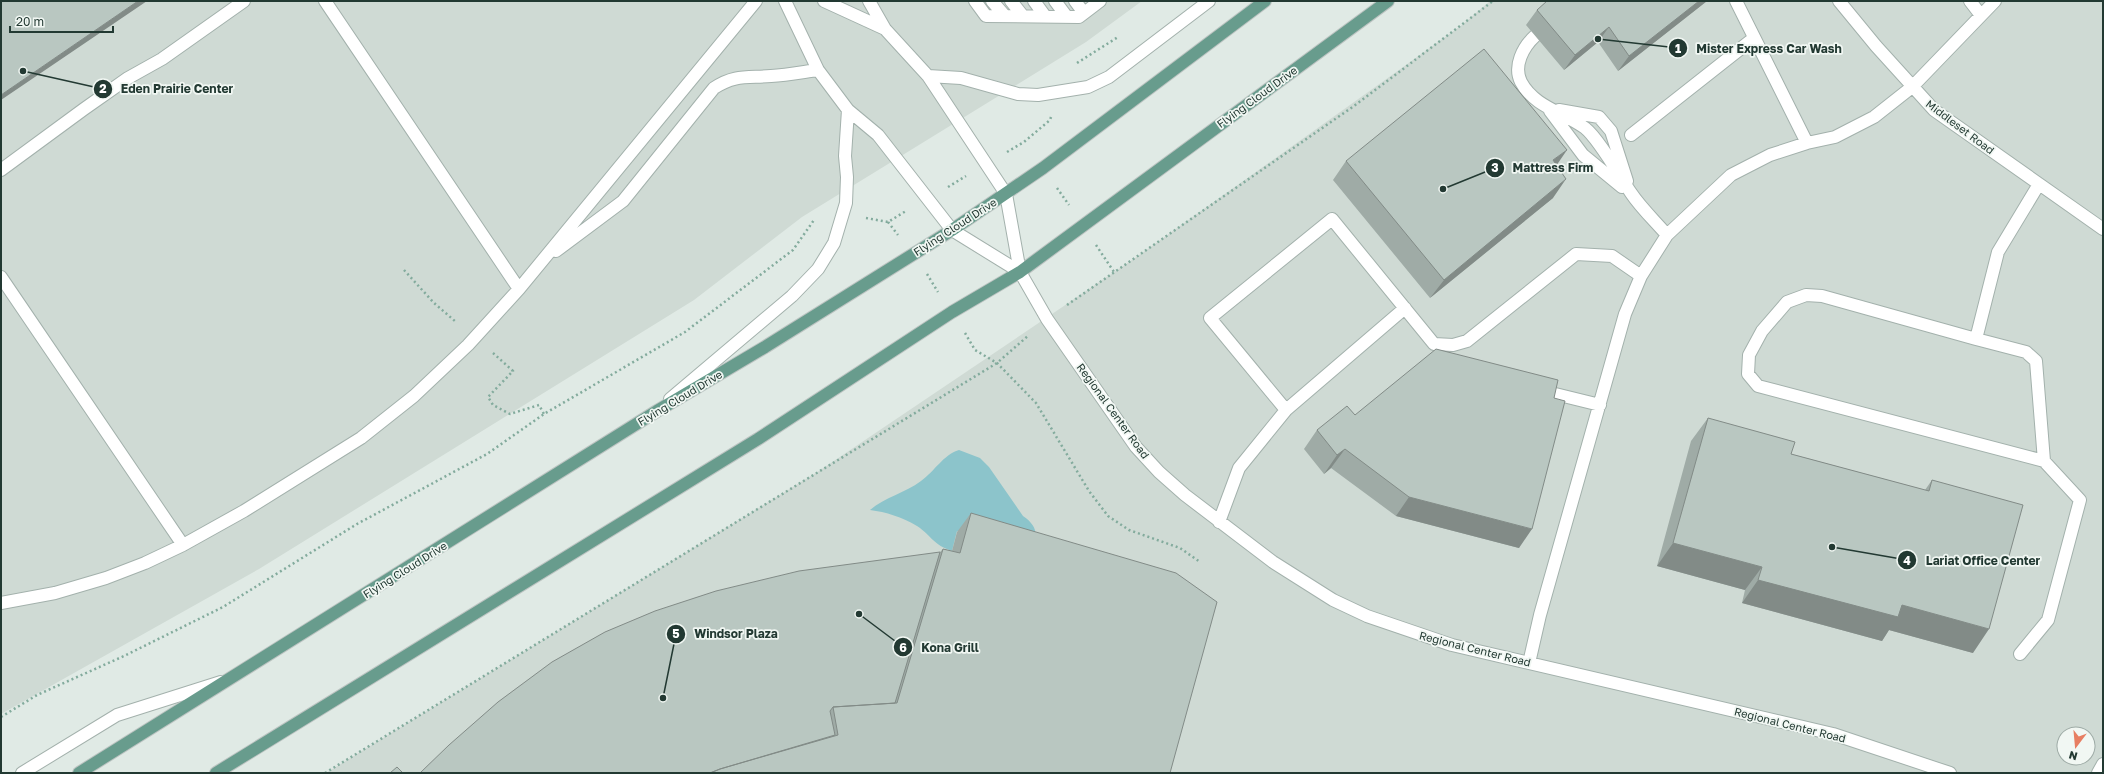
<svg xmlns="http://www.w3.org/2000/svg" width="2104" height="774" viewBox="0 0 2104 774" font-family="'Golos Text',sans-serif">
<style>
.built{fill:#cfdad4;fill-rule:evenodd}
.water{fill:#8cc4cb}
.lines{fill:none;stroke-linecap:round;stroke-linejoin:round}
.minor-casing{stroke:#a3b1ac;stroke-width:14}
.major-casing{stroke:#bdc4c2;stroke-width:14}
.path{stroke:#83ab9d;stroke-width:2.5;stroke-dasharray:2 3;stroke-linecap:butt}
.minor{stroke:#fff;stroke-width:12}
.major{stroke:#689c8d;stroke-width:12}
.wall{fill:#9faba6}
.shaded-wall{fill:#828b87}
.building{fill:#b9c7c1;stroke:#828b87}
.labels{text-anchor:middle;stroke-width:3.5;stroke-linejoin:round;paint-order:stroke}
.street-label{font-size:11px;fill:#223932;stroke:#f1f7f3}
.leader{fill:none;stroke:#223932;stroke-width:1.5}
.callout-dot{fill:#223932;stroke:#f1f7f3;stroke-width:1.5}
.mark-label{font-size:12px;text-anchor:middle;font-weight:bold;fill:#fff}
.callout-label{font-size:12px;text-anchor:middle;font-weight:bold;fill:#223932;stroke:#f1f7f3;stroke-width:3.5;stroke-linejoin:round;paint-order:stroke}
</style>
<rect width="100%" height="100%" fill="#e0eae5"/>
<path class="built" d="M1 1H1142L1086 42 802 217 694 300 259 569 1 714Z
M1490 1H2103V773H326L819 471 1138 256 1462 25ZM2064 734H2088V758H2064Z"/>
<path class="water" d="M959 450 980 458 989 467 1023 516C1039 527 1038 537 1030 552L957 531 952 551C933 545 932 536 917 526 902 517 886 512 870 510 885 497 905 493 921 481 935 471 943 455 959 450Z"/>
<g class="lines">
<g class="minor-casing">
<path id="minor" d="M325 1 519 289
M785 1 818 70 848 110 878 135 952 230 1020 272
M824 1 885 29
M869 1 885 29 928 76 1006 194 1020 272 1047 319 1136 447 1159 472 1185 495 1273 562 1333 600 1367 616 1452 645 1833 734 1950 773
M975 1 986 16 1079 17 1100 1
M992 1 1005 16
M1011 1 1023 16
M1034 1 1045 16
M1055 1 1067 17
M1075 1 1084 13
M1736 1 1807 143
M1839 1 1876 46 1934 110 2103 229
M1970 1 1980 14
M1535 36C1523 47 1513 66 1521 82 1534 107 1565 113 1585 128 1599 139 1620 177 1631 193 1641 208 1655 221 1667 235
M928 76 961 78 1018 94 1038 95 1088 87 1109 77 1209 1
M1559 110 1599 117 1611 131 1627 181
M1550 111 1583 155 1622 187
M1631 135 1754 38
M1 170 84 109 128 78 162 59 244 1
M556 251 623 201 714 88C735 74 748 78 771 76 787 75 803 72 818 70
M1 277 183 545
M1976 339 1822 296 1806 295 1787 302 1762 331 1749 355 1748 374 1758 386 2044 461 2036 361 2026 352 1976 339 1998 252 2039 184
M1539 390 1600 405
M670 399 792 296 818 269 834 243 846 203 847 177 845 156 848 110
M1286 410 1210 318 1332 219 1434 344 1453 345 1467 341 1576 254 1612 256 1641 276
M1219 522 1239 468 1286 410 1405 308
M1 603 55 593 106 578 145 563 183 545 244 511 361 438 414 396 468 345 519 289 756 1
M2020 654 2048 620 2080 500 2044 461
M1529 663 1540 615 1625 314 1641 276 1667 235 1731 175 1770 155 1807 143 1835 137 1874 117 1912 87 1995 1
M22 773 117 715 221 682
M2098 773 2103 764"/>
</g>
<g class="major-casing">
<path id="major" d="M79 773 657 411 765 347 952 230 1043 168 1265 1
M216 773 758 439 952 312 1020 272 1388 1"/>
</g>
<path class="path" d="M1077 63 1118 37
M1007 152 1024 142 1050 120 1051 117
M948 187 966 176
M1057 188 1069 205
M866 218 888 222 906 211
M888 222 898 235
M1096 245 1114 272
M404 270 434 303 456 322
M927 274 938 292
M1067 305 1354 106 1493 1
M965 333 975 350 997 363 1036 403 1089 491 1108 516 1129 530 1180 548 1200 562
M493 353 513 371 488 397 493 405 510 414 539 405 544 414
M1 717 37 695 124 656 223 607 357 524 487 454 544 414 685 332 793 250 814 220
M325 773 997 363 1029 335"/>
<use href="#minor" class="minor"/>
<use href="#major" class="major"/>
</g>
<path class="wall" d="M1707 1 1618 71 1598 42 1564 70 1526 25 1537 10Z
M1346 161 1556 165 1553 198 1430 298 1333 180Z
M1554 398 1519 548 1396 516 1331 468 1324 474 1304 449 1317 430Z
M1708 418 1791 454 1925 490 1932 480 1973 653 1889 630 1882 641 1742 603 1745 590 1657 566 1691 441Z
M971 513 1170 773H420L940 552 943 549 952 551 957 532Z"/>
<path class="shaded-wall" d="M138 1H147L1 100V95Z
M1699 1H1707L1618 71 1629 56Z
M1609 27 1598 42 1564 70 1575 55Z
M1567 150 1554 169 1553 160Z
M1566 179 1553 198 1430 298 1444 280Z
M1345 449 1331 468 1324 474 1337 455Z
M1409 497 1532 529 1519 548 1396 516Z
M1673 543 1762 567 1745 590 1657 566Z
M1758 580 1902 605 1989 629 1973 653 1889 630 1882 641 1742 603Z"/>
<path class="building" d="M1 1H138L1 95Z
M1547 1H1699L1629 56 1609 27 1575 55 1537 10Z
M1484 49 1567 150 1553 160 1566 179 1444 280 1346 161Z
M1436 349 1558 380 1554 398 1565 401 1532 529 1409 497 1345 449 1337 455 1317 430 1347 406 1355 415Z
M1708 418 1795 442 1791 454 1929 491 1932 480 2023 505 1989 629 1902 605 1898 617 1758 580 1762 567 1673 543Z
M971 513 1176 573 1217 602 1170 773H710L720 769 838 735 833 707 897 703 943 549 960 553Z
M940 552 895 703 833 707 830 711 835 735 720 769 710 773H420L449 745 498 702 552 662 605 632 655 611 716 591 799 571Z
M397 767 403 773H390Z"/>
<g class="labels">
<g class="street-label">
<text transform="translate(1257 97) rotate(-36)" y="4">Flying Cloud Drive</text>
<text transform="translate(1960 127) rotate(37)" y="4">Middleset Road</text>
<text transform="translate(955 227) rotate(-33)" y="4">Flying Cloud Drive</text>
<text transform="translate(680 398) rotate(-31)" y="4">Flying Cloud Drive</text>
<text transform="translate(1113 411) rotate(54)" y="4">Regional Center Road</text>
<text transform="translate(405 570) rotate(-32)" y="4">Flying Cloud Drive</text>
<text transform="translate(1475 649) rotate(14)" y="4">Regional Center Road</text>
<text transform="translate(1790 725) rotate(14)" y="4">Regional Center Road</text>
</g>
</g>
<path class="leader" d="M1598 39L1678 48M23 71L103 89M1443 189L1495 168M1832 547L1907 560M663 698L676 634M859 614L903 647"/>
<g class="callout-dot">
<circle cx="1598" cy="39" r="4"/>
<circle cx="23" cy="71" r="4"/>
<circle cx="1443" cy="189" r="4"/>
<circle cx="1832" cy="547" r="4"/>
<circle cx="663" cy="698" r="4"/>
<circle cx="859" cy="614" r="4"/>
<circle cx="1678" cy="48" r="10"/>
<circle cx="103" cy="89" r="10"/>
<circle cx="1495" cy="168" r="10"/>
<circle cx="1907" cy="560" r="10"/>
<circle cx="676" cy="634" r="10"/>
<circle cx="903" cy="647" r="10"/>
</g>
<g class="mark-label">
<text x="1678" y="53">1</text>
<text x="103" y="93">2</text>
<text x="1495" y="172">3</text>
<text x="1907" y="565">4</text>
<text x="676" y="638">5</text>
<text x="903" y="652">6</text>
</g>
<g class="callout-label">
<text x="1769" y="53">Mister Express Car Wash</text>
<text x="177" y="93">Eden Prairie Center</text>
<text x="1553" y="172">Mattress Firm</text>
<text x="1983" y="565">Lariat Office Center</text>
<text x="736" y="638">Windsor Plaza</text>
<text x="950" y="652">Kona Grill</text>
</g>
<rect width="2104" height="774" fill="none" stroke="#223932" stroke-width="4"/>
<g transform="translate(2076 746) rotate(196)"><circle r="19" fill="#f1f7f3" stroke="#9eaba6"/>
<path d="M0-3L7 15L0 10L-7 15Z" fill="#e77e62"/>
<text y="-6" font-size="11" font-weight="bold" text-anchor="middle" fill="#223932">N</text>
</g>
<path d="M10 26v6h103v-6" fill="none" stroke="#223932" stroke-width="2"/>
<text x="16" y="26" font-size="12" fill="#223932" stroke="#f1f7f3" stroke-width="3" paint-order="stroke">20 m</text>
</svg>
